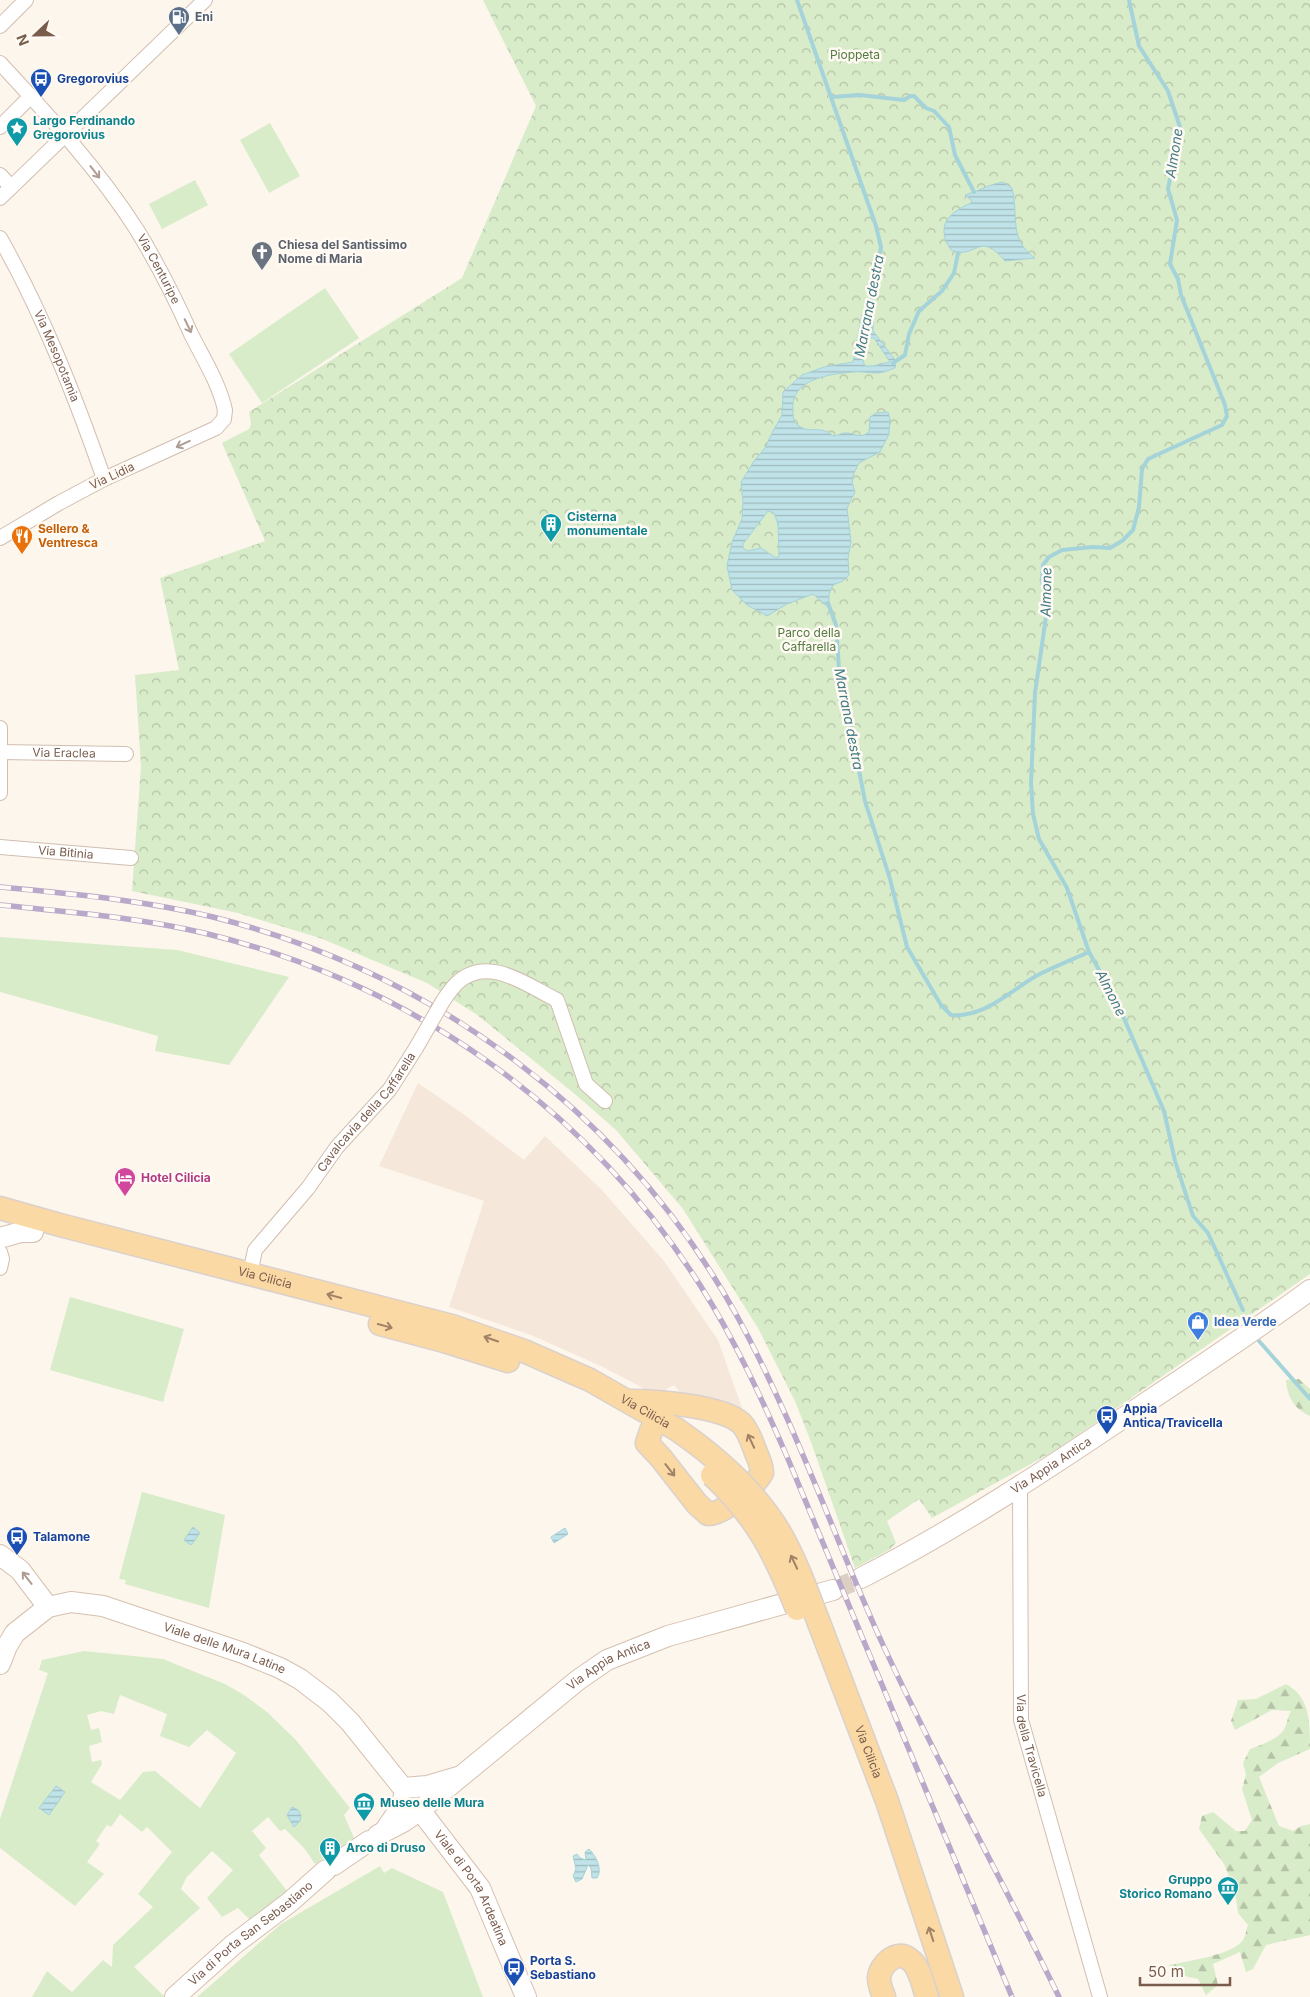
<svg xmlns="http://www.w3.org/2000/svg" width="1310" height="1997" viewBox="0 0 1310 1997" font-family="Inter,sans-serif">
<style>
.residential{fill:#f5e8da}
.forest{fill:url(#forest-firs)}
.park{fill:url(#park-crowns)}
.garden{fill:#d8ecc9;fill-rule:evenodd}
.water{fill:url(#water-rules);stroke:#a5d3da;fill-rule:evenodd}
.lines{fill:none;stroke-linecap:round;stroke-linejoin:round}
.stream{stroke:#a5d3da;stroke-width:4}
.secondary-tunnel{stroke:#dcd0c4;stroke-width:20;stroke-dasharray:20 10;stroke-linecap:butt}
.street-casing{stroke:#d1beb0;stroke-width:16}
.secondary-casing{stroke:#d6c0b0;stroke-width:22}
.primary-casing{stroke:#dad1cd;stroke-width:25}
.street{stroke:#fff;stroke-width:14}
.secondary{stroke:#fff;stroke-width:20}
.primary{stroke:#fbd9a5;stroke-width:22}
.rail-casing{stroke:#b9a8c9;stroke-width:5.5}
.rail{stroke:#fffaf3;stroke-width:4;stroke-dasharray:11;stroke-linecap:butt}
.street-bridge-casing{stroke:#d1beb0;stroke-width:16;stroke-linecap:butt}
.primary-bridge-casing{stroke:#dad1cd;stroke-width:25;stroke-linecap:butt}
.street-bridge{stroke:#fff;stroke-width:14}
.primary-bridge{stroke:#fbd9a5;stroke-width:22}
.oneway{stroke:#af9d94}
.oneway2{stroke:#a18267}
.labels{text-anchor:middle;stroke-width:5;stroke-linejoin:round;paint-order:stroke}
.service-label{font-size:12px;font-weight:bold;fill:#4e5e75;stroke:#fffaf3;text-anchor:start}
.park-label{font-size:12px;fill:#537a41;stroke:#fffaf3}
.transit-label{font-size:12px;font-weight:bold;fill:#164399;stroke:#fffaf3;text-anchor:start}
.culture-label{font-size:12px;font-weight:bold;fill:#0d838f;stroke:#fffaf3;text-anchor:start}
.worship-label{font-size:12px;font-weight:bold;fill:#5b616d;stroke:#fffaf3;text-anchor:start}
.street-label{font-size:12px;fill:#7a5c4d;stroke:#fffaf3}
.food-label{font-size:12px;font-weight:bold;fill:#c56008;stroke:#fffaf3;text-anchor:start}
.hotel-label{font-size:12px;font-weight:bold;fill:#b23c85;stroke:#fffaf3;text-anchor:start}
.shop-label{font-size:12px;font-weight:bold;fill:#366cbe;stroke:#fffaf3;text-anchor:start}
.water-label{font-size:14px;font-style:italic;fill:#437c86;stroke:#fffaf3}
</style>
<defs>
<pattern id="forest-firs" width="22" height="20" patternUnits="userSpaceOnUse" patternTransform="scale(1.25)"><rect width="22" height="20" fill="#d8ecc9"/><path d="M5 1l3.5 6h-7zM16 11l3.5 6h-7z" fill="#b4c2a5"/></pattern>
<pattern id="park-crowns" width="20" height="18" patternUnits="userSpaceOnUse" patternTransform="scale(1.25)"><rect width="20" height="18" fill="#d8ecc9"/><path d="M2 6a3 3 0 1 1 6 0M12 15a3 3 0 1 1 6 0" fill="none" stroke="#b4c2a5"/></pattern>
<pattern id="water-rules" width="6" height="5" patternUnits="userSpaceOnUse" patternTransform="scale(1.25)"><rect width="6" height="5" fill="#bfe3e8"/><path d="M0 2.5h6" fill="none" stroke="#a0bbbe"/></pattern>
</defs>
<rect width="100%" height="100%" fill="#fdf6ec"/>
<path class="residential" d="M418 1083 462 1113 524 1160 545 1136 601 1189 664 1261 718 1340 742 1408 683 1396 674 1385 656 1395 603 1367 531 1335 449 1307 484 1201 379 1166Z"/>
<path class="forest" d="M1299 1379 1310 1389V1416C1294 1409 1287 1397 1286 1380Z
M1286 1684C1310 1697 1310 1721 1310 1749L1278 1763 1259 1777 1279 1826 1293 1831 1301 1826 1310 1824V1935L1266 1945 1253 1969 1246 1972 1240 1952 1213 1964 1218 1985 1206 1995 1198 1979 1185 1976 1175 1979 1169 1965C1187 1961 1233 1955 1243 1940 1246 1936 1246 1929 1248 1925L1238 1913 1235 1891 1224 1864 1199 1829 1202 1816 1213 1812 1236 1831H1245L1252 1820 1242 1789 1246 1775 1243 1763 1250 1749C1260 1745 1276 1740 1283 1731 1287 1726 1287 1717 1291 1711L1272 1710 1235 1730 1231 1721 1238 1700 1256 1699Z"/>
<path class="park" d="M483 0H1310V1274L1056 1450 932 1518 919 1499 887 1521 896 1543 889 1550 855 1568 811 1442 795 1401 758 1328 683 1209 616 1130 576 1095 476 1014 427 983 320 938 238 913 132 891 141 766 135 675 179 670 160 578 265 541 222 443 249 429 251 424 249 412 462 278 536 106Z"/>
<path class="garden" d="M270 123 300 176 269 193 240 140Z
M195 180 208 205 162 229 149 204Z
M325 288 359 338 262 403 229 354Z
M0 937 177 950 289 977 229 1065 155 1051 158 1036 0 992Z
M70 1297 184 1329 163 1402 50 1370Z
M142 1492 225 1515 209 1608 125 1584 126 1580 119 1579Z
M84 1651 163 1659 225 1684 244 1695 267 1712 296 1740 350 1808 344 1815 354 1838 315 1864 304 1848 285 1829 280 1831 268 1817 252 1831 266 1848 259 1855 291 1896 255 1925 238 1908 222 1917 207 1898 233 1870 212 1851 186 1878 181 1889 200 1908 134 1967 165 1997H32L47 1971 72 1992 103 1960 112 1967 113 1945 153 1907 138 1894 172 1852 147 1827 142 1832 120 1814 111 1827 107 1825 96 1841 100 1844 87 1862 104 1874 75 1906 0 1848V1819L48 1673 39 1670 42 1660ZM120 1695 167 1714 160 1736 189 1747 207 1730 236 1753 200 1808 155 1771 143 1772 120 1800 91 1782 102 1764 101 1760 92 1762 89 1746 102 1742 99 1728 91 1730 87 1715 101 1711 114 1714Z
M380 1866 384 1873 392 1868 443 1892 483 1997H197L281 1924Z"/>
<path class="water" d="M1003 182 1012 188C1019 216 1008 239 1035 258L1005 261C979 229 975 261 951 250 935 226 948 213 971 203L972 201 965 195C979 191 987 185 1003 182Z
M869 306 873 316V331L896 361 895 368C889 370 883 373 877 373 869 373 861 371 853 372 830 374 789 379 793 411 793 416 793 422 798 425 809 435 821 424 833 436 838 436 840 433 845 433 855 432 859 440 869 432L870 417 876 413 888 412 890 419 889 434 880 452 859 463 854 473 852 482 855 492 847 508 851 542 848 558 849 575 843 581 833 585 829 594V608L813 594 787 604 767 616 747 605 732 590 727 566 732 542 742 519 743 503 741 482 754 461 765 448 773 431 782 415 783 392 802 375 824 367 853 362 862 315ZM869 338H874L890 362 873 366H865L863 361ZM768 511 774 513 778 524 779 556 776 558 761 548 747 551 743 548V544Z
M193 1527 200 1533 191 1545 184 1540Z
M565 1528 568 1534 554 1543 551 1537Z
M56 1786 65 1792 49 1815 39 1808Z
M292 1807 298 1810 301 1815 300 1821 294 1827 287 1815Z
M589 1849C596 1856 603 1869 597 1878H592L591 1868 588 1865 582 1879 576 1882 573 1876 576 1869 573 1856 577 1854 580 1858 586 1860 585 1852Z"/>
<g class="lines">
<path class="stream" d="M797 0 876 226 881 247 874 291 868 310
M1129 0 1139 46 1168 91 1180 127 1168 189 1177 220 1170 264 1178 279 1181 295 1225 405 1227 416 1222 425 1148 459 1142 469 1139 507 1133 530 1122 541 1110 548 1093 547 1062 550 1049 557 1043 565 1042 580 1047 610 1035 693 1031 783 1033 814 1039 839 1067 888 1089 952 1117 1002 1164 1111 1175 1161 1193 1216 1208 1233 1243 1310
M832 97 860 95 904 100 910 96H914L926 108 934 111 949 127 955 155 974 192
M893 363 905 355 909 334 919 311 942 291 954 273 958 253
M828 603 836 625 839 669 865 801 890 879 907 947 941 1005 951 1015C984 1018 1009 992 1036 976 1053 967 1071 960 1089 952
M1259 1341 1310 1399"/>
<path class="secondary-tunnel" d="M833 1590 861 1578"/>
<g class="street-casing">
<g id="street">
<path d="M0 26 26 0"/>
<path id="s1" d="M0 63C49 116 98 169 137 230 157 263 175 298 191 334 203 358 219 383 225 410L224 419 216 428 104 479 59 503 0 538"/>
<path d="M0 127 31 96"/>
<path d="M0 175 11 187"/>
<path d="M0 198 205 0"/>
<path id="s2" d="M0 238C43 314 75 396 104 479"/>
<path d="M0 728V793"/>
<path id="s3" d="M0 752 126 754"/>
<path id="s4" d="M0 847 131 858"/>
<path d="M443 1001C447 995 452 988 457 983 488 954 528 986 557 1000L586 1084 605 1101"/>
<path d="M0 1252 2 1259 0 1268"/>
<path id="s5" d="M250 1274 255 1250 308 1188 337 1147 390 1089 416 1048"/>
<path id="s6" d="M1020 1487 1021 1720 1100 1997"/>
<path d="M381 1831 398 1806 403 1788"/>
</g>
</g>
<g class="secondary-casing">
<g id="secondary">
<path d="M0 1238 21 1232H33"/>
<path d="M0 1555 20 1570 48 1607"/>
<path id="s7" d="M861 1578C957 1529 1046 1470 1135 1410 1194 1371 1253 1332 1310 1290"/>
<path id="s8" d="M0 1664 7 1646 15 1633 48 1607 71 1602 103 1606 243 1653 280 1668 300 1679 330 1702 350 1722 403 1788 427 1786 461 1776"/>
<path id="s9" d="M420 1810 480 1888 526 1997"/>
<path id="s10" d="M378 1835 403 1822 420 1810 578 1680 607 1660 668 1636 833 1590"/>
<path d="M334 1865 369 1841"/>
<path id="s11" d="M175 1997 233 1945 290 1902 326 1870"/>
</g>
</g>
<g class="primary-casing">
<g id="primary">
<path id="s12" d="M0 1208 60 1225 452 1326 524 1351 590 1380 676 1429"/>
<path d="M380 1324 444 1341 508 1361"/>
<path d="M632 1401C657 1401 722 1406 741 1423 748 1430 752 1442 755 1450 758 1458 762 1465 762 1473 754 1486 725 1514 708 1514L697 1504 661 1458 647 1443 651 1431"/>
<path id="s13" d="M819 1623 887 1801 952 1997"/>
<path d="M884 1997C882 1991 879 1985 879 1978 880 1965 896 1949 909 1959 920 1966 923 1986 927 1997"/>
</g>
</g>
<use href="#street" class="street"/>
<use href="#secondary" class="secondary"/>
<use href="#primary" class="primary"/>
<g class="rail-casing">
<path id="rail" d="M0 887C71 894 143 900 213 917 436 973 626 1115 737 1316 793 1418 831 1529 878 1634 934 1757 1000 1875 1059 1997
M0 905C68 912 137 917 204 933 410 983 586 1106 700 1285 735 1340 762 1399 788 1459L1012 1997"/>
</g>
<use href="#rail" class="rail"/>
<g class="street-bridge-casing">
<path id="street-bridge" d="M416 1048 443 1001"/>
</g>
<g class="primary-bridge-casing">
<path id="primary-bridge" d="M676 1429C717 1457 753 1489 779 1531 796 1560 807 1592 819 1623
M712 1475C757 1517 775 1554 797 1609"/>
</g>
<use href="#street-bridge" class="street-bridge"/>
<use href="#primary-bridge" class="primary-bridge"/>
</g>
<defs><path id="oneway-shaft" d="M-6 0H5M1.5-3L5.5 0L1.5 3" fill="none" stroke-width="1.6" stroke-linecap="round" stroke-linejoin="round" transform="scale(1.25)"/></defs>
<g class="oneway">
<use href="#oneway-shaft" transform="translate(95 172) rotate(52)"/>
<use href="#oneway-shaft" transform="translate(188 326) rotate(64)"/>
<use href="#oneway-shaft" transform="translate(183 444) rotate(155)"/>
<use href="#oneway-shaft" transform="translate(27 1578) rotate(-128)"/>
</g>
<g class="oneway2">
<use href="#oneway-shaft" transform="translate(334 1296) rotate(-165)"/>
<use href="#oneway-shaft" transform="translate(385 1326) rotate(15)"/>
<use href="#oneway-shaft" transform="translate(491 1339) rotate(-161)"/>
<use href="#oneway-shaft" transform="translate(751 1441) rotate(-115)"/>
<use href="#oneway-shaft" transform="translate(670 1470) rotate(52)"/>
<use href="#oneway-shaft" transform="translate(794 1562) rotate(-115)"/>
<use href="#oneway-shaft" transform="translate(931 1934) rotate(-108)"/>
</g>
<defs>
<g id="fuel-pin" transform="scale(1.125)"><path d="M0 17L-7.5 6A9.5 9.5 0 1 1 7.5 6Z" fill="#5c6f8a" stroke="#fffaf3"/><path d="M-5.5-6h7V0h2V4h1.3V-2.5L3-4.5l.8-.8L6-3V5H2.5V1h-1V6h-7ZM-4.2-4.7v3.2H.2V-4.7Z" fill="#fff"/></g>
<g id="bus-pin" transform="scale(1.125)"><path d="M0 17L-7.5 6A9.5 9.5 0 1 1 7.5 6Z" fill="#1a4fb4" stroke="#fffaf3"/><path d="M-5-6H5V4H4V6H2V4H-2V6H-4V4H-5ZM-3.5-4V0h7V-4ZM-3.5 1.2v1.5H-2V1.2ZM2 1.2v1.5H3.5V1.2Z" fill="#fff"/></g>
<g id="sight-pin" transform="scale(1.125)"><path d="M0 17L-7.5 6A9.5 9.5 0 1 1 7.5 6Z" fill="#0f9aa8" stroke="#fffaf3"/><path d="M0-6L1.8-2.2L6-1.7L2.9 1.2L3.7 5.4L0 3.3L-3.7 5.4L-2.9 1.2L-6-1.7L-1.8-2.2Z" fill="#fff"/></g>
<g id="church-pin" transform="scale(1.125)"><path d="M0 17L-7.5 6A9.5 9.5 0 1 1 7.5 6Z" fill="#6b7280" stroke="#fffaf3"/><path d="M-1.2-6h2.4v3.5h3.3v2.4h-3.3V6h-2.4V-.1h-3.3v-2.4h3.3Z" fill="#fff"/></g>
<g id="building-pin" transform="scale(1.125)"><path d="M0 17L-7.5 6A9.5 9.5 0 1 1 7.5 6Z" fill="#0f9aa8" stroke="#fffaf3"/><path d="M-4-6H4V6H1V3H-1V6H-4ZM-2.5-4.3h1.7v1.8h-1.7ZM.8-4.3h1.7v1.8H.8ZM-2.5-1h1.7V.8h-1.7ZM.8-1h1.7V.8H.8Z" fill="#fff"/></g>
<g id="restaurant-pin" transform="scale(1.125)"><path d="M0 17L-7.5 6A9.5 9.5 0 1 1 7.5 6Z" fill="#e8710a" stroke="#fffaf3"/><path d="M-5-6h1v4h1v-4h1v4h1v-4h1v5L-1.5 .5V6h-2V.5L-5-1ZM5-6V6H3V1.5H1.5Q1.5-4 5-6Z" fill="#fff"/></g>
<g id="hotel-pin" transform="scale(1.125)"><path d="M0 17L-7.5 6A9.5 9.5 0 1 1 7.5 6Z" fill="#d1479c" stroke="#fffaf3"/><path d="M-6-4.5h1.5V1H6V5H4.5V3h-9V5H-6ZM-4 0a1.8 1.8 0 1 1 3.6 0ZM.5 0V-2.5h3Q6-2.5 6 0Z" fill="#fff"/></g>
<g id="shop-pin" transform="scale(1.125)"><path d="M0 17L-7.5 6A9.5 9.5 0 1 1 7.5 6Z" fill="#3f7fe0" stroke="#fffaf3"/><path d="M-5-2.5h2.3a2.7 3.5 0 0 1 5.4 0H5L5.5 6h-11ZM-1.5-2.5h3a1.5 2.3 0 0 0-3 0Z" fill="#fff"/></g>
<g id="museum-pin" transform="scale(1.125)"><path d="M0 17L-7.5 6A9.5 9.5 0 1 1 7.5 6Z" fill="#0f9aa8" stroke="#fffaf3"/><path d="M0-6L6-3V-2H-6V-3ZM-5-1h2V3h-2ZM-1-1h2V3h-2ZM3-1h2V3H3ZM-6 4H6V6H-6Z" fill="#fff"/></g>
</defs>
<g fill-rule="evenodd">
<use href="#fuel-pin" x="179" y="17"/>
<use href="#bus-pin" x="41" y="79"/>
<use href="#sight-pin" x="17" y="128"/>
<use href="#church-pin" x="262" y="252"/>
<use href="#building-pin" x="551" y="524"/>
<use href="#restaurant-pin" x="22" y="536"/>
<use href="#hotel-pin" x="125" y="1178"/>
<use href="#shop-pin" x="1198" y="1322"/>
<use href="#bus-pin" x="1107" y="1416"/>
<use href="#bus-pin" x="17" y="1537"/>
<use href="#museum-pin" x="364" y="1803"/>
<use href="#building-pin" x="330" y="1848"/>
<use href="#museum-pin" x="1228" y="1887"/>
<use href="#bus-pin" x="514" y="1968"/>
</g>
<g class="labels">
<g class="service-label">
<text x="195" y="21">Eni</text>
</g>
<g class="park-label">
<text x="855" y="59">Pioppeta</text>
<text x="809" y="637">Parco della<tspan x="809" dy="14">Caffarella</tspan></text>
</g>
<g class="transit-label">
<text x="57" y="83">Gregorovius</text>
<text x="1123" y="1413">Appia<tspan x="1123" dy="14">Antica/Travicella</tspan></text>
<text x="33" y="1541">Talamone</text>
<text x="530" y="1965">Porta S.<tspan x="530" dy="14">Sebastiano</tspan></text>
</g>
<g class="culture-label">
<text x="33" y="125">Largo Ferdinando<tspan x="33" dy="14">Gregorovius</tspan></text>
<text x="567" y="521">Cisterna<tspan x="567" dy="14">monumentale</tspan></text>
<text x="380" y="1807">Museo delle Mura</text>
<text x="346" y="1852">Arco di Druso</text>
<text x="1212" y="1884" text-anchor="end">Gruppo<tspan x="1212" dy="14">Storico Romano</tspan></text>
</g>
<g class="worship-label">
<text x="278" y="249">Chiesa del Santissimo<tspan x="278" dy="14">Nome di Maria</tspan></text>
</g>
<g class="street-label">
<text dy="4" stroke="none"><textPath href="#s1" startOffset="261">Via Centuripe</textPath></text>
<text dy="4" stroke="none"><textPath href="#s2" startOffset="131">Via Mesopotamia</textPath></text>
<text transform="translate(112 476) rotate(-25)" y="4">Via Lidia</text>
<text dy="4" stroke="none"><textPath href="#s3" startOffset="64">Via Eraclea</textPath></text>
<text dy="4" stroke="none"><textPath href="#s4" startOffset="66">Via Bitinia</textPath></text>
<text dy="4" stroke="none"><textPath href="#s5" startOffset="202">Cavalcavia della Caffarella</textPath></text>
<text dy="4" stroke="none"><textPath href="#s12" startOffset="274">Via Cilicia</textPath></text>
<text dy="4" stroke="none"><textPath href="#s12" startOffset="679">Via Cilicia</textPath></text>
<text dy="4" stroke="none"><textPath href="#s7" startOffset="221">Via Appia Antica</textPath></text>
<text dy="4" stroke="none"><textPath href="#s8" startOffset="261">Viale delle Mura Latine</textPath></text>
<text dy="4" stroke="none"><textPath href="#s10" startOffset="288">Via Appia Antica</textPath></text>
<text dy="4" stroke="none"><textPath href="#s6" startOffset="260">Via della Travicella</textPath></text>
<text dy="4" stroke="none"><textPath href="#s13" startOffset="138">Via Cilicia</textPath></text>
<text dy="4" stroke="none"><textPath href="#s9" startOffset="94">Viale di Porta Ardeatina</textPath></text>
<text dy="4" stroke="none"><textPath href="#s11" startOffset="99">Via di Porta San Sebastiano</textPath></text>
</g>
<g class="food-label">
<text x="38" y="533">Sellero &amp;<tspan x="38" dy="14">Ventresca</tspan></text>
</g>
<g class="hotel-label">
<text x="141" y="1182">Hotel Cilicia</text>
</g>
<g class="shop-label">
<text x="1214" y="1326">Idea Verde</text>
</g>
<g class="water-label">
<text transform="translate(1174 153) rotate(-81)" y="5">Almone</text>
<text transform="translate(869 306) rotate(-79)" y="5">Marrana destra</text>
<text transform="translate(1046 592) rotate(-89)" y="5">Almone</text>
<text transform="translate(849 719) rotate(79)" y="5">Marrana destra</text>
<text transform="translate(1111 993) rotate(63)" y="5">Almone</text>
</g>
</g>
<g transform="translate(35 35) rotate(248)" stroke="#fffaf3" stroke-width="4" paint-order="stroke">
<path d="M0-4L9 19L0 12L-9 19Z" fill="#7a5c4d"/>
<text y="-8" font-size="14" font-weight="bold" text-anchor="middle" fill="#7a5c4d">N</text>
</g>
<path d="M1140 1977v8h90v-8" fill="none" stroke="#7a5c4d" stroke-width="2.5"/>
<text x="1148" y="1977" font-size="15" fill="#7a5c4d" stroke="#fffaf3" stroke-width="4" paint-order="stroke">50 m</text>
</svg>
